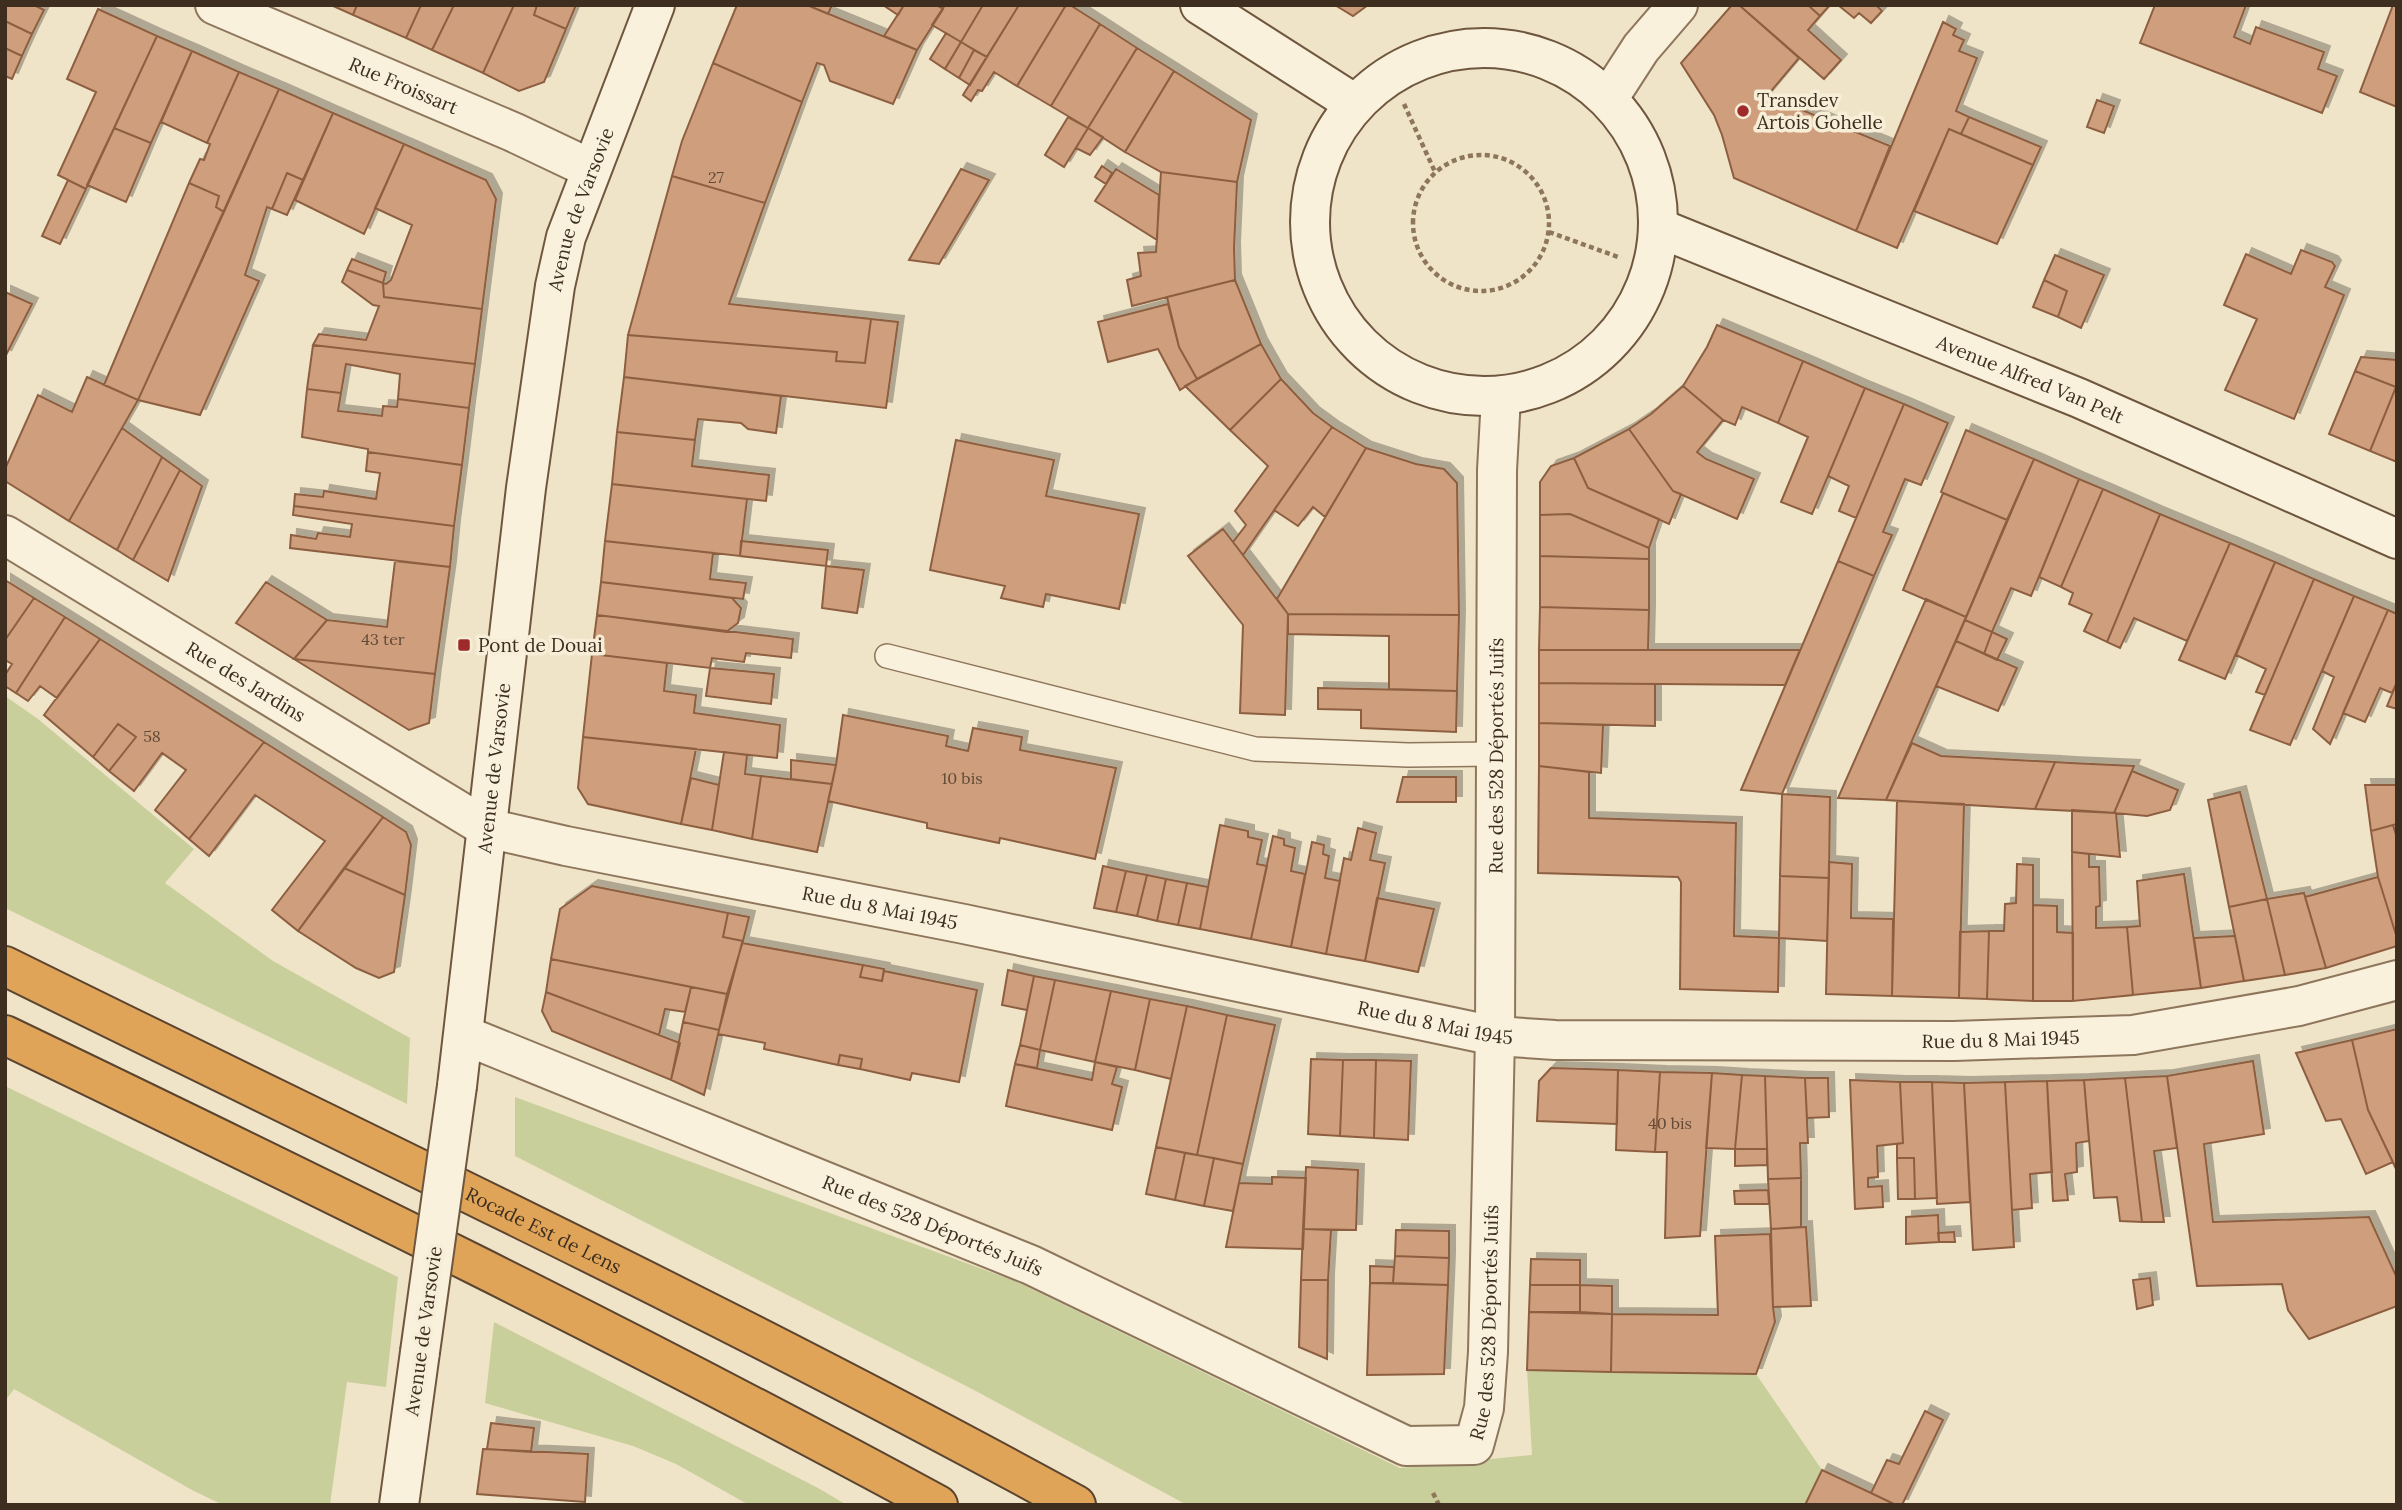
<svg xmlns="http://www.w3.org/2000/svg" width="2402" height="1510" viewBox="0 0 2402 1510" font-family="Lora,serif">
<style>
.green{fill:#c9cf9b}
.building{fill:#cf9f7d;stroke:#8d5f41;stroke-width:2;filter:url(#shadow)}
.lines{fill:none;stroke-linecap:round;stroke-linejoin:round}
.service-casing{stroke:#8d765c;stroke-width:26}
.minor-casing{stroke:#8d765c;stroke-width:42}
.tertiary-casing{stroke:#8d765c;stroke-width:42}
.secondary-casing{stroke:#6f573f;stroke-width:42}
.motorway-casing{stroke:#5b4430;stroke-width:42}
.path{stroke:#8d765c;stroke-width:4.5;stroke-dasharray:5 3.5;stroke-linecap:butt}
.service{stroke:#faf1dc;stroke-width:23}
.minor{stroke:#faf1dc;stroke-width:38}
.tertiary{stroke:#faf1dc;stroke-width:38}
.secondary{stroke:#faf1dc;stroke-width:38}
.motorway{stroke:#e0a458;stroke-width:38}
.secondary-bridge-casing{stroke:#6f573f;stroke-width:42;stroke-linecap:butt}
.secondary-bridge{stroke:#faf1dc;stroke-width:38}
.poi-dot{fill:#9e2a2b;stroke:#f7eed8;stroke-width:2.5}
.labels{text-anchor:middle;stroke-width:7;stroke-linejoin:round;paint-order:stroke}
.number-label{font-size:16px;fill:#624a37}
.street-label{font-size:19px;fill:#3d2e20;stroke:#f7eed8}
.poi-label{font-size:19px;fill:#3d2e20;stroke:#f7eed8;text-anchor:start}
</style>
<defs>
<filter id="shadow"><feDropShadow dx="6" dy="-6" stdDeviation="0" flood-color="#0004"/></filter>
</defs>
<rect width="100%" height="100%" fill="#f0e4c8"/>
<path class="green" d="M5 696 38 719 194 849 165 883 273 961 410 1038 407 1104 5 908Z
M5 1086 398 1277 386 1387 347 1382 330 1505H223L192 1490 14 1389 5 1401Z
M515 1097 1015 1281 1400 1468 1532 1455 1527 1370 1756 1374 1822 1470 1805 1505H1187L972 1389 515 1156Z
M494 1322 818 1488 847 1505H749L676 1464 633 1446 485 1403Z"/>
<path class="building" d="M5 5H34L44 10 32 34 5 21Z
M331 5H357L353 15Z
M357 5H421L406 38 353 15Z
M421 5H454L432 50 406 38Z
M454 5H514L483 73 432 50Z
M514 5H537L534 15 566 29 544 82 519 91 483 73Z
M537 5H576L566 29 534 15Z
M737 5H807L917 50 893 104 830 81 824 65 817 63 802 102 713 63Z
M807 5H832L828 14Z
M883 5H904L898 15Z
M904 5H936L943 9 917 50 884 36Z
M945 5H983L961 42 932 25Z
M983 5H1019L987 57 961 42Z
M1019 5H1066L1017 86 994 72 982 91 978 90 971 101 963 95Z
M1066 5H1070L1100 24 1051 106 1017 86Z
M1335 5H1368L1353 16Z
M1732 5H1739L1799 58 1761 103 1767 109 1785 103 1890 146 1856 231 1734 178 1722 135 1714 115 1681 63Z
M1739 5H1808L1820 16 1808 30 1841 60 1824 79Z
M1808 5H1830L1820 16Z
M1838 5H1876L1882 11 1871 23 1859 13 1854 18Z
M2155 5H2246L2234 37 2250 44 2256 27 2324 52 2318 69 2337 76 2322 113 2140 43Z
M2393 5H2397V107L2360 92Z
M98 9 157 36 86 189 58 175 96 92 67 79Z
M5 21 32 34 22 56 5 48Z
M1943 22 1956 29 1953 35 1964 40 1959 51 1977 58 1956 111 1969 117 1961 134 1949 129 1897 248 1856 231Z
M1100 24 1137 48 1088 128 1051 106Z
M946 33 961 42 945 69 930 59Z
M157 36 192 51 151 143 114 128Z
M961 42 974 50 959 78 945 69Z
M5 48 22 56 12 79 5 76Z
M1137 48 1174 71 1125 152 1088 128Z
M974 50 987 57 970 85 959 78Z
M192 51 239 72 207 143 161 122Z
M713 63 802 102 765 203 672 176 682 141Z
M1174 71 1251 120 1237 182 1161 172 1125 152Z
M239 72 279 89 224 212 216 207 219 196 189 183 200 159 204 160 210 144 207 143Z
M279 89 333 113 303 180 287 173 272 209 267 207 245 275 259 281 200 415 138 400Z
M2097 100 2114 106 2104 133 2087 127Z
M333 113 404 144 364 234 295 200Z
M1068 117 1088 128 1064 167 1045 155Z
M1969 117 2041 147 2033 165 1961 134Z
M114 128 151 143 126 202 87 185Z
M1088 128 1103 137 1090 155 1076 148Z
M1949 129 2033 165 1997 244 1914 211Z
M404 144 486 180 496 199 482 309 384 297 383 283 386 284 391 280 412 225 375 208Z
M1102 166 1112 173 1106 184 1095 177Z
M961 169 989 180 939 264 909 260Z
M1116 169 1159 195 1157 240 1095 201Z
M1161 172 1237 182 1234 248 1235 280 1132 306 1127 280 1141 276 1138 253 1156 252Z
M287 173 303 180 287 215 272 209Z
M672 176 765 203 729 304 871 319 865 363 836 361 837 352 628 335Z
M68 180 86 189 60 244 42 236Z
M189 183 219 196 216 207 224 212 138 400 104 385Z
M2301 250 2332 262 2335 266 2325 287 2344 295 2294 419 2225 390 2257 319 2224 305 2246 254 2291 274Z
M2055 255 2104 275 2081 328 2058 317 2067 291 2044 280Z
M352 259 386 272 383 283 347 270Z
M347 270 383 283 384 297 482 309 475 364 313 345 319 334 366 340 379 306 373 305 342 282Z
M1235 280 1261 344 1197 379 1179 347 1167 297Z
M2044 280 2067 291 2058 317 2033 307Z
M5 292 32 304 5 357Z
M1168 304 1179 347 1197 379 1180 390 1158 349 1108 362 1098 322Z
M871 319 898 322 886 408 624 377 628 335 837 352 836 361 865 363Z
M1717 325 1803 361 1778 423 1742 407 1735 425 1723 420 1683 386 1707 347Z
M1261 344 1281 379 1230 430 1185 386Z
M313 345 475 364 469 408 398 399 400 374 346 364 341 393 307 389Z
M2361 357 2397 360 2396 387 2355 371Z
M1803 361 1865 388 1812 514 1781 502 1808 437 1778 423Z
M2355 371 2396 387 2370 451 2329 434Z
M87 377 138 400 69 521 5 481V469L38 395 72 412Z
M624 377 781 396 776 433 748 429 741 423 698 419 695 440 617 432Z
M1281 379 1313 413 1332 427 1243 555 1233 542 1246 525 1235 511 1268 466 1230 430Z
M1683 386 1723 420 1697 452 1706 459 1754 479 1737 519 1673 491 1629 429 1651 414Z
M2396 387H2397V462L2370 451Z
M1865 388 1904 404 1856 518 1839 511 1849 486 1828 476Z
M307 389 341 393 338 411 382 416 383 406 397 407 398 399 469 408 462 465 368 452V449L302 437Z
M1904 404 1948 423 1921 485 1905 479 1883 532 1892 535 1874 576 1838 561Z
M1332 427 1366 448 1325 517 1313 507 1298 526 1274 510Z
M122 428 162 457 117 550 69 521Z
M1629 429 1673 491 1681 494 1669 524 1588 488 1574 458Z
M1966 430 2034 459 2007 520 1941 492Z
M617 432 695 440 692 466 769 475 766 501 612 484Z
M956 440 1054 460 1046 496 1139 514 1119 609 1046 594 1043 607 1001 598 1005 586 930 570Z
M1366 448 1416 464 1444 469 1457 483 1459 615 1288 614 1277 599Z
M368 452 462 465 454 526 294 506 295 494 323 497 324 491 376 499 380 473 366 471Z
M162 457 180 470 133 560 117 550Z
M1574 458 1588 488 1659 519 1649 548 1570 514 1540 515V482L1551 466Z
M2034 459 2079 479 2031 596 2011 588 1992 632 1965 620Z
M180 470 202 486 168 581 133 560Z
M2079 479 2103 489 2061 587 2039 577Z
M612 484 747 499 740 556 605 541Z
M2103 489 2160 514 2107 642 2084 631 2092 614 2069 604 2073 593 2061 587Z
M1943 493 2007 520 1966 617 1903 590Z
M294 506 454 526 450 567 290 548 291 535 316 539 318 533 350 537 352 524 293 515Z
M1570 514 1649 548V559L1540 556V515Z
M2160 514 2230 543 2187 641 2134 618 2120 648 2107 642Z
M1223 529 1288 614 1285 715 1240 713 1243 625 1188 556Z
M605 541 713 553 710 579 746 583 743 599 601 582Z
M741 541 828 550 826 566 740 556Z
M2230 543 2275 562 2225 679 2179 660Z
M1540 556 1649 559V610L1540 607Z
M395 561 450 567 435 674 294 659 327 620 387 627Z
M1838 561 1874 576 1782 794 1741 790Z
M2275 562 2314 579 2265 695 2256 692 2266 669 2236 655Z
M826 566 864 570 857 613 822 608Z
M2314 579 2354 596 2290 745 2250 730Z
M5 580 34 598 5 640Z
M266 582 327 620 294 659 236 623Z
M601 582 732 598 741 608 738 623 726 632 597 615Z
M2354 596 2388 610 2330 744 2313 729 2334 677 2322 671Z
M34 598 65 617 16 693 5 686V675L12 664 5 660V640Z
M1926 599 1966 617 1886 800 1838 798Z
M1540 607 1649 610 1648 650H1539Z
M2388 610 2397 614V682L2392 693 2380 688 2365 722 2343 713Z
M1288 614 1459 615 1457 691 1389 689V636L1288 634Z
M597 615 793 639 791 658 746 653 744 662 712 658 710 668 592 654Z
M65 617 100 639 57 698 40 686 28 701 16 693Z
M1965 620 1992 632 1984 654 1956 641Z
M1992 632 2007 639 1997 660 1984 654Z
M100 639 264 742 189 839 155 810 186 770 162 753 134 791 109 771 136 737 118 724 93 757 44 715Z
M1956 641 2017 668 1998 711 1936 686Z
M1539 650H1800L1785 685 1539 683Z
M592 654 667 663 664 691 696 695 694 713 780 725 777 758 583 737Z
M294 659 435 674 429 723 409 730Z
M710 668 774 674 771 704 706 696Z
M2397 682V709L2387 706Z
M1539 683 1655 684V726L1539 723Z
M1318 688 1457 691 1456 732 1361 728V710L1318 709Z
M843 715 948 736 946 746 968 751 973 728 1022 737 1020 750 1116 768 1095 859 1000 838 999 843 927 828V823L828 801 836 765Z
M1539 723 1603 725 1601 773 1539 766Z
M118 724 136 737 109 771 93 757Z
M583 737 696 749 681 824 588 804 578 788Z
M264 742 383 817 298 931 272 910 325 841 255 795 209 856 189 839Z
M1912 743 1941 756 2055 762 2035 809 1886 800Z
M724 752 747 755 745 774 761 776 752 839 712 830Z
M791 760 836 765 832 784 791 779Z
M2055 762 2070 763 2134 766 2114 813 2035 809Z
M1539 766 1589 772V818L1736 823 1734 936 1779 938 1778 992 1680 989 1681 882 1678 877 1538 873Z
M2132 771 2178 790 2170 810 2147 816 2114 813Z
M761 776 832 784 817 852 752 839Z
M1403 777H1456V802H1397Z
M691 778 719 785 712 830 681 824Z
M2365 785H2397V824L2371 831Z
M2240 792 2267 899 2229 907 2208 800Z
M1782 794 1830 797 1829 878 1780 876Z
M1897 801 1964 804 1959 998 1892 996Z
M2072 810 2116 813 2120 857 2072 852Z
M383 817 406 832 411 845 405 895 344 868Z
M1220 825 1248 831V837L1262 840 1257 864 1267 866 1251 939 1200 929Z
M2393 825 2397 838V938L2378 877 2371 831Z
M1358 828 1376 833 1370 860 1385 863 1365 961 1326 954 1344 858 1351 860Z
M1273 836 1284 839V845L1295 848 1291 871 1305 874 1291 947 1251 939Z
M1312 842 1324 845 1323 854 1329 856 1325 878 1340 881 1326 954 1291 947Z
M2072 852 2089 854V867H2099L2100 906 2096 907V928L2127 927 2133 995 2073 1001Z
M1829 862 1852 864 1851 918 1893 919 1892 996 1826 994Z
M2017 864 2033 865V1001L1987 999 1989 931H2004L2005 904 2016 903Z
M1103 866 1126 871 1116 912 1094 908Z
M344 868 405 895 394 972 379 978 356 968 298 931Z
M1126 871 1147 875 1137 916 1116 912Z
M2184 874 2201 988 2133 995 2127 927 2140 926 2137 881Z
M1147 875 1166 879 1157 921 1137 916Z
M1780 876 1829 878 1827 941 1779 938Z
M2378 877 2397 938V946L2326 968 2305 897Z
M1166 879 1187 883 1178 925 1157 921Z
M1187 883 1208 887 1200 929 1178 925Z
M592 886 728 913 723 937 743 941 727 994 551 959 560 909Z
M2304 893 2326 968 2285 975 2267 899Z
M1377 898 1434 909 1418 972 1365 961Z
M2267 899 2285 975 2244 981 2229 907Z
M2033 905 2057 906V932L2073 933V1001H2033Z
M728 913 749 917 743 941 723 937Z
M1989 931 1987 999 1959 998 1960 932Z
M2235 936 2244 981 2201 988 2194 938Z
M742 943 863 965 860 977 882 981 884 971 977 990 959 1082 912 1073 910 1080 860 1069 862 1059 840 1055 838 1065 764 1049 765 1043 718 1034Z
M551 959 691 987 685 1012 665 1009 659 1035 546 992Z
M863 965 884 969 882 981 860 977Z
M1008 970 1034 976 1027 1010 1002 1005Z
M1034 976 1055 980 1040 1050 1020 1045Z
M1055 980 1111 991 1095 1062 1040 1050Z
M691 987 727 994 719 1030 683 1022Z
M1111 991 1150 999 1135 1070 1095 1062Z
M546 992 680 1043 671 1080 552 1031 542 1011Z
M1150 999 1187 1006 1171 1079 1135 1070Z
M1187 1006 1227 1015 1197 1155 1156 1147Z
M1227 1015 1275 1025 1243 1164 1197 1155Z
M683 1022 719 1030 704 1095 671 1080Z
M2397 1029V1171L2368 1110 2352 1040Z
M2352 1040 2368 1110 2393 1162 2366 1174 2341 1119 2326 1121 2296 1053Z
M1020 1045 1040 1050 1037 1068 1015 1064Z
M840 1055 862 1059 860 1069 838 1065Z
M1311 1059 1343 1060 1340 1136 1308 1134Z
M1343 1060H1376L1374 1138 1340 1136Z
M1376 1060 1411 1061 1408 1140 1374 1138Z
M2253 1061 2264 1134 2204 1144 2213 1222 2369 1217 2397 1278V1306L2309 1339 2288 1310 2282 1284 2197 1286 2167 1076Z
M1095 1062 1117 1067 1112 1084 1122 1087 1112 1130 1006 1106 1015 1064 1092 1080Z
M1551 1068 1618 1070 1617 1124 1537 1121 1539 1081Z
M1618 1070 1660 1072 1655 1152 1616 1150Z
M1660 1072 1712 1073 1700 1236 1665 1238 1667 1152H1655Z
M1712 1073 1742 1075 1735 1149 1706 1148Z
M1742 1075 1765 1076 1767 1149H1735Z
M1765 1076 1805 1078 1808 1143H1800L1801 1178 1768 1179Z
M2167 1076 2177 1148 2154 1151 2164 1222H2142L2125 1078Z
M1805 1078H1828L1829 1117 1807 1118Z
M2125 1078 2142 1222 2120 1221 2117 1197 2094 1198 2084 1080Z
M1850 1080 1900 1082 1903 1143 1877 1146 1878 1177 1868 1178V1187L1882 1186 1883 1207 1855 1209Z
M2084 1080 2089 1141 2076 1143 2077 1172 2065 1174 2068 1200 2053 1201 2047 1081Z
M2047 1081 2052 1172 2030 1174 2032 1208 2012 1210 2005 1082Z
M1900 1082H1932L1937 1198 1915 1199 1914 1158H1897V1144L1903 1143Z
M1932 1082 1964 1083 1970 1202 1937 1204Z
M2005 1082 2014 1247 1973 1250 1964 1083Z
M1156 1147 1185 1153 1175 1200 1146 1194Z
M1735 1149H1767V1165L1735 1166Z
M1185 1153 1214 1158 1204 1206 1175 1200Z
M1214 1158 1243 1164 1233 1211 1204 1206Z
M1897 1158H1914L1915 1199H1898Z
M1306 1167 1358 1170 1356 1230 1303 1229Z
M1272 1177 1306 1178 1303 1249 1226 1247 1239 1183 1272 1184Z
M1801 1178V1227L1771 1229 1768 1179Z
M1768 1190 1769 1204H1735L1734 1191Z
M1938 1215 1939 1242 1906 1244V1217Z
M1806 1227 1811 1306 1773 1307 1771 1229Z
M1303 1229 1331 1230 1328 1280H1301Z
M1396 1230 1449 1231V1258L1395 1256Z
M1954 1232 1955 1242H1939L1938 1233Z
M1770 1234 1773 1307 1775 1322 1756 1374 1611 1372 1612 1314 1718 1315 1715 1236Z
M1395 1256 1449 1258 1448 1285 1393 1283Z
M1531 1259 1580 1260V1285H1530Z
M1370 1266 1394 1267 1393 1283H1370Z
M2150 1278 2153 1305 2137 1309 2133 1280Z
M1301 1280H1328L1327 1359 1299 1347Z
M1370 1283 1448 1285 1444 1374 1367 1375Z
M1530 1285H1580V1312H1529Z
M1580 1285 1612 1286V1314L1580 1312Z
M1529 1312 1612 1314 1611 1372 1527 1370Z
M1925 1411 1943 1420 1902 1505H1896L1871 1493 1887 1460 1899 1464Z
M491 1423 534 1428 531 1452 487 1449Z
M483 1449 588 1454 585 1502 477 1494Z
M1822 1470 1871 1493 1896 1505H1805Z"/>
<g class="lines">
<g class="service-casing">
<path id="service" d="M887 656 1255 749 1408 755 1495 754"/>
</g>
<g class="minor-casing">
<g id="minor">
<path id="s1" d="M215 5 513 132 591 169"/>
<path d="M1608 99 1641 48 1678 5"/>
<path id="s2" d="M5 535 487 828"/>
<path id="s3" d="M464 1035 1031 1265 1406 1446 1474 1445 1484 1408 1488 1352 1495 1036 1497 470 1501 397"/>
</g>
</g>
<g class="tertiary-casing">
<g id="tertiary">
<path id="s4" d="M487 828 566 846 964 924 1495 1036 1555 1040 1954 1041 2133 1035 2299 1006 2397 980"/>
</g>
</g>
<g class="secondary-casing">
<g id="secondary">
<path d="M1200 5 1355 104"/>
<circle cx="1484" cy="222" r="174"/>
<path id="s5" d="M1659 228 2079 398 2397 539"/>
<path id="s6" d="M457 1086 526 488 555 286 566 237 655 5"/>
<path d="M399 1505 420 1352"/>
</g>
</g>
<g class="motorway-casing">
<g id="motorway">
<path id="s7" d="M5 966C363 1143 726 1313 1076 1505"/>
<path d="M5 1035C319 1186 632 1339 938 1505"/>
</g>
</g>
<path class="path" d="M1404 104 1435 172
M1413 223a68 68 0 1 1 136 0a68 68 0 1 1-136 0Z
M1549 232 1621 258
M1433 1493 1439 1505"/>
<use href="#service" class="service"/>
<use href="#minor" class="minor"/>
<use href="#tertiary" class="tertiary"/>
<use href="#secondary" class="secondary"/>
<use href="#motorway" class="motorway"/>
<g class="secondary-bridge-casing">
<path id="secondary-bridge" d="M420 1352 457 1086"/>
</g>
<use href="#secondary-bridge" class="secondary-bridge"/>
</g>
<g class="poi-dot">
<circle cx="1743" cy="111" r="7"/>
<rect x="457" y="638" width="14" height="14" rx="3.5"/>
</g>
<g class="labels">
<g class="number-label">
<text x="716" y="183">27</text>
<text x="383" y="645">43 ter</text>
<text x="152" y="742">58</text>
<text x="962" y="784">10 bis</text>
<text x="1670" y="1129">40 bis</text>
</g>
<g class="street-label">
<text dy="7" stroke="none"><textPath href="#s1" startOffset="205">Rue Froissart</textPath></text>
<text dy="7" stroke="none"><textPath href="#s6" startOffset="887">Avenue de Varsovie</textPath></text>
<text dy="7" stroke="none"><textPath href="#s5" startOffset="401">Avenue Alfred Van Pelt</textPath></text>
<text dy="7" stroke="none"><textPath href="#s2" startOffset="282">Rue des Jardins</textPath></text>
<text dy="7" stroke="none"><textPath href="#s3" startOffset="1787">Rue des 528 Déportés Juifs</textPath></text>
<text dy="7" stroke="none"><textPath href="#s6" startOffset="320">Avenue de Varsovie</textPath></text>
<text dy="7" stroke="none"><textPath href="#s4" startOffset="401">Rue du 8 Mai 1945</textPath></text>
<text dy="7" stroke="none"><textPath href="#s4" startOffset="968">Rue du 8 Mai 1945</textPath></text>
<text dy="7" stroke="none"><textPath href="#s4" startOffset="1535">Rue du 8 Mai 1945</textPath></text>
<text dy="7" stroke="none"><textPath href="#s3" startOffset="506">Rue des 528 Déportés Juifs</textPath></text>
<text dy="7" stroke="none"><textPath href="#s7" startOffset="600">Rocade Est de Lens</textPath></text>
<text dy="7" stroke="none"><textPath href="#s3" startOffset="1220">Rue des 528 Déportés Juifs</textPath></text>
<text transform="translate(423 1331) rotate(-82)" y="7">Avenue de Varsovie</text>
</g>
<g class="poi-label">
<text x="1757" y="107">Transdev<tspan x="1757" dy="22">Artois Gohelle</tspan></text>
<text x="478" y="652">Pont de Douai</text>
</g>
</g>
<rect width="2402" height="1510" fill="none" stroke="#3d2e20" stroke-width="14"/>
</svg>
